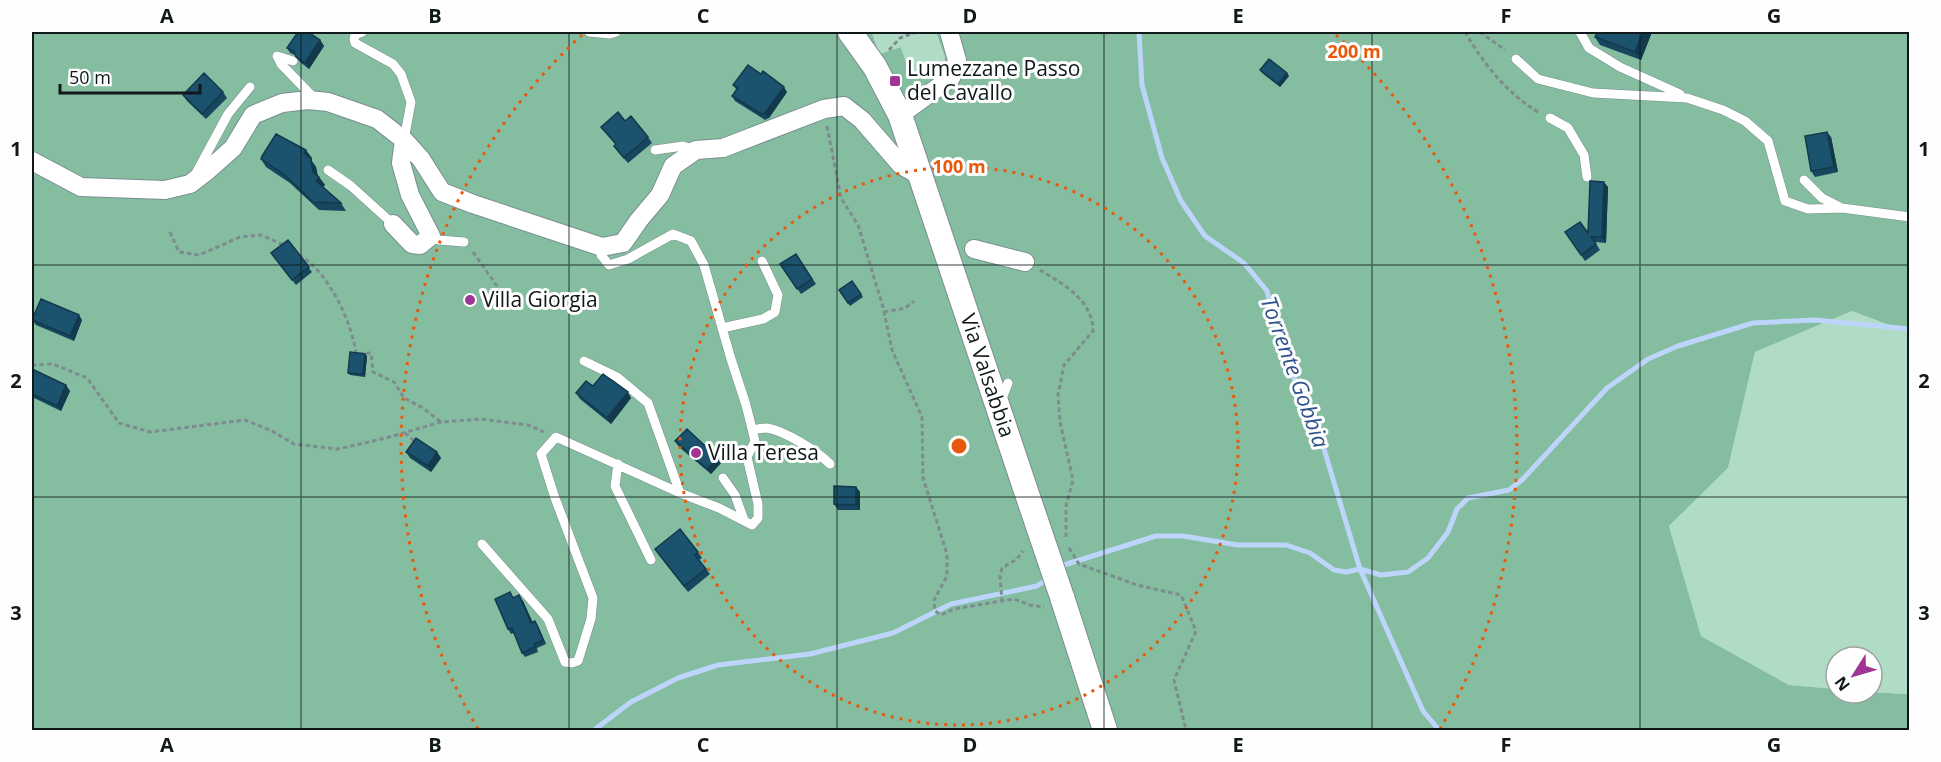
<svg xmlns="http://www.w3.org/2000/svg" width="1941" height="762" viewBox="0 0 1941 762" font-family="'Open Sans',sans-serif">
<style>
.green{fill:#b0dbc4}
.forest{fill:#84bda0}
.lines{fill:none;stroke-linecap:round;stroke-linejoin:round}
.stream{stroke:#bdd5fa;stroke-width:5}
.lane-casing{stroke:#7a8e91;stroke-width:10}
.street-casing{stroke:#7a8e91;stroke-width:20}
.secondary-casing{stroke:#7a8e91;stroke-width:26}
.path{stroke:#7d8c8e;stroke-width:3;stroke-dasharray:4.5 3;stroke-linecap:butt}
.lane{stroke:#fff;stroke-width:9}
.street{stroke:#fff;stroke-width:18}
.secondary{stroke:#fff;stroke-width:24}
.secondary-bridge-casing{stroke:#7a8e91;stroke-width:26;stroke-linecap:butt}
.secondary-bridge{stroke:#fff;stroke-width:24}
.wall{fill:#17475e}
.shaded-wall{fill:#13394c}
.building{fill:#1b526d;stroke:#13394c;stroke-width:1.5}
.grid{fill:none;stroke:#101819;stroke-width:1.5;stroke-opacity:0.55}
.ring{fill:none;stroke:#e8590c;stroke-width:3;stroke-dasharray:3 6}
.poi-dot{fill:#a13595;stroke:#fefefe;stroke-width:2}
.labels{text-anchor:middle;stroke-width:6;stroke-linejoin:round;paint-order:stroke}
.poi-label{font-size:21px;fill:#101819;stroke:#fefefe;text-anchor:start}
.street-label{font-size:21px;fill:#101819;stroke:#fefefe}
.water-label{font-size:22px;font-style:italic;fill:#2f538c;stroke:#fefefe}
.centre{fill:#e8590c;stroke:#fefefe;stroke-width:3}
.ring-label{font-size:18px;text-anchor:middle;font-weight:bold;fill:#e8590c;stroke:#fefefe;stroke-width:6;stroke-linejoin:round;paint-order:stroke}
.neatline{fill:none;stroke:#101819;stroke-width:2}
.grid-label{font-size:20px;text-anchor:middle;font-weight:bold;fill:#101819}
</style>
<rect width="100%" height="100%" fill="#e0f5f9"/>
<path class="green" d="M872 32H936L945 57 944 65C932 73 924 75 910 74L901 47 879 54Z
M1852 311 1897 328 1909 329V692L1905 694 1872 692V657H1836V689L1789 685 1701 636 1669 526 1728 468 1755 352Z"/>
<path class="forest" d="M32 32H872L879 54 901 47 910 74C924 75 932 73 944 65L945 57 936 32H1909V329L1897 328 1852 311 1755 352 1728 468 1669 526 1701 636 1789 685 1836 689V693L1872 692 1905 694 1909 692V730H32Z"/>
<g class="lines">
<path class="stream" d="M1139 32 1142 85 1162 158 1181 201 1205 236 1244 263 1267 291 1282 349 1324 449 1360 569 1423 711 1439 730
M1059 569 1064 565 1156 536H1183L1238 545H1286L1310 553 1334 570 1346 572 1360 569 1381 575 1408 572 1428 558 1448 532 1457 509 1468 498 1509 490 1522 480 1607 388 1648 359 1678 346 1753 323 1815 320 1910 329
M594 730 631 702 678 678 718 665 810 654 893 633 951 604 1037 586 1049 578"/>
<g class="lane-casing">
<path id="lane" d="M362 32 355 35 354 39 355 43 393 64 401 74 411 102 404 140
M589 32 610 34 616 32
M1580 32 1589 48 1620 67 1680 94
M1516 59 1538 79 1593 93 1687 98 1723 110 1745 121 1768 141 1785 201 1808 209 1842 208 1910 217
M293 61 277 56 281 64 314 98
M1550 118 1568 128 1584 155 1587 177
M655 150 683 146 696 150
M328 170 351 186 393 224
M194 177 228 114 250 87
M1804 180 1822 198 1840 207
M431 236 439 240 464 242
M722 328 763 319 775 312 778 295 762 261
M584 361 617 377 648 403 680 493
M1001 401 1008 383
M753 430C757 429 763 428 767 428 785 431 817 451 830 464
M618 464 615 486 651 560
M723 478 735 495 744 520
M482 544 548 619 565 662 572 663 578 661 591 619 593 598 555 498 541 454 556 437 680 493 719 508 752 525 758 518V504L747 457 755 441 746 405 731 359 704 265 691 241 673 234 628 259 609 265 601 255 602 247"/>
</g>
<g class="street-casing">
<path id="street" d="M900 115 951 78 957 60 949 32
M32 161 81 187 165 190 190 184 207 171 233 148 253 115 282 103 308 100 328 102 377 119 404 140 421 159 442 192 473 204 602 247 623 243 639 220 660 195 673 166 696 150 723 148 824 109 844 106 862 120 901 165 922 177
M393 224 412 244 420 245 431 236 410 195 401 163 404 140
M974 249 1025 262"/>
</g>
<g class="secondary-casing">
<g id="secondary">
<path id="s1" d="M850 32 875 67 900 115 1025 488"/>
<path d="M1062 597 1105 730"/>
</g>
</g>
<path class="path" d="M1465 32C1483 63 1508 95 1540 113
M1480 32 1505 50
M889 50 900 38 917 32
M827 126 841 198 858 225 883 307 892 350 922 417 923 478 947 554V576L934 600 935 611 941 615 954 609 1014 599 1030 605 1044 607
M170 232 179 252 199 255 240 237 261 235 284 245
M473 252 497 286 500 296 497 303 490 304 481 299
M299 255C328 271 352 322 356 354L371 353 373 372 394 382 404 398 423 408 441 422
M1040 270C1063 284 1093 300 1093 331L1064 365 1058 395 1060 422 1073 480 1066 506V540
M884 312 905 308 914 301
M32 365 53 364 87 378 119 423 150 432 245 420 272 431 294 444 338 449 386 438 441 422 481 419 528 425 544 432
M405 433 414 441
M1069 548 1079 564 1137 585 1181 595 1196 631 1174 680 1186 730
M1002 602 1000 576 1002 568 1017 559 1023 551"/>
<use href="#lane" class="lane"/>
<use href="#street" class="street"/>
<use href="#secondary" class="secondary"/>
<g class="secondary-bridge-casing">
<path id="secondary-bridge" d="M1025 488 1062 597"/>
</g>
<use href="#secondary-bridge" class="secondary-bridge"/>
</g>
<path class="wall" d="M1652 32 1641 60 1600 45 1595 37Z
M320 40 324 46 309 69 300 62 295 55 290 53 287 48Z
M1260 70 1289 76 1280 87 1262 73Z
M733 85 787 92 769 118 765 120 735 101 732 96 736 89Z
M223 92 227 98 206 119 187 101 183 95Z
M625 121 648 137 652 143 628 163 618 152 614 146 616 145 601 127Z
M1831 137 1838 172 1815 177 1811 171Z
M312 158 311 160 316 167 318 176 325 185 323 187 341 203 346 211 319 210 290 183 266 167 261 159Z
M1608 187 1606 243 1595 242 1600 250 1585 261 1565 232 1588 233Z
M288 240 312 272 296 285 271 253Z
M796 254 816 284 801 294 780 264Z
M852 281 863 297 850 306 839 290Z
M32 320H82L74 341 36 325Z
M367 356 365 377 350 375 348 373Z
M32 369 70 391 61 411 32 397Z
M593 386 631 398 611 424 580 399 576 393Z
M675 441 718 458 721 463 711 474 679 447Z
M406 452H437L441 458 431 472 410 458Z
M856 487 860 492V510H838L834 504Z
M698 552 702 558 699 560 710 574 688 592 659 555Z
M514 598 523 601 532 623 535 621 538 626 546 644 537 648 538 652 525 657 522 653 514 633 511 634 508 629Z"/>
<path class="shaded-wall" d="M1643 32H1652L1641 60 1635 52Z
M320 40 324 46 309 69 305 63Z
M1287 73 1289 76 1280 87 1278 84Z
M784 87 787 92 769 118 765 113Z
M1827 132 1831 137 1838 172 1834 167Z
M306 150 312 158 311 160 316 167 318 178 319 177 325 185 321 189 316 181 304 153Z
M1604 182 1608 187 1606 243 1602 237Z
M79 315 82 320 74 341 70 336Z
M365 354 367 356 365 377 363 374Z
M66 385 70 391 61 411 57 406Z
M628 392 631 398 611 424 607 418Z
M437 452 441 458 431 472 428 466Z
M718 458 721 463 711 474 707 469Z
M856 487 860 492V510L856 505Z
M520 597 523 601 535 627 531 623Z
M535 621 538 626 546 644 543 640Z"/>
<path class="building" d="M298 32H308L320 40 305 63 296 57 294 51 287 48Z
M1597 32H1643L1635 52 1595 37Z
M1269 59 1287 73 1278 84 1260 70Z
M748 65 761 74 763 71 784 87 765 113 761 114 732 96 738 88 733 85Z
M204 73 223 92 202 114 183 95Z
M618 112 625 121 631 116 648 137 624 158 614 146 616 144 601 127Z
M1827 132 1834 167 1811 171 1805 136Z
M276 134 306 150 304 153 311 159 313 172 319 177 316 181 341 203 313 202 285 175 261 159 262 156Z
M1590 181 1604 182 1602 237H1591L1596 244 1581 255 1565 232 1580 222 1588 233Z
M288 240 309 267 292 280 271 253Z
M796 254 812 279 797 289 780 264Z
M852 281 861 294 848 303 839 290Z
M41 299 79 315 70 336 32 320Z
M350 352 365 354 363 374 348 373Z
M32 369 66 385 57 406 32 394Z
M603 374 628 392 607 418 576 393 586 381 593 386Z
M687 429 718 458 707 469 675 441Z
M416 438 437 452 428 466 406 452Z
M834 486 856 487V505L834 504Z
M680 529 698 552 695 555 706 569 684 586 655 549Z
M510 592 513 598 519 595 520 597 531 623 535 621 543 640 534 644 535 647 522 653 512 628 508 629 495 599Z"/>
<path class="grid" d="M301 32V730M569 32V730M837 32V730M1104 32V730M1372 32V730M1640 32V730M32 265H1910M32 497H1910"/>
<g class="ring">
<circle cx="959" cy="446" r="279"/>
<path d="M478 729A558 558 0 0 1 582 35M1336 35A558 558 0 0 1 1440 729"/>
</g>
<g class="poi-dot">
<rect x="889" y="75" width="12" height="12" rx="3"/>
<circle cx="470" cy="300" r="6"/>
<circle cx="696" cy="453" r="6"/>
</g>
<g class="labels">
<g class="poi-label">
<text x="907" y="76">Lumezzane Passo<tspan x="907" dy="24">del Cavallo</tspan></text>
<text x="482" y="307">Villa Giorgia</text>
<text x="708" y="460">Villa Teresa</text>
</g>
<g class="street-label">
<text dy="7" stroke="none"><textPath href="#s1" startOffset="372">Via Valsabbia</textPath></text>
</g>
<g class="water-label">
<text transform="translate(1295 372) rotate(70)" y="8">Torrente Gobbia</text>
</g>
</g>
<circle cx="959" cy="446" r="9" class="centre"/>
<g class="ring-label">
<text x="1354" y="58">200 m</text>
<text x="959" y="173">100 m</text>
</g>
<rect width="1941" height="762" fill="none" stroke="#fefefe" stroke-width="66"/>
<g transform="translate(1854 675) rotate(233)"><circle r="28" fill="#fefefe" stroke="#9fa2a2" stroke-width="1.5"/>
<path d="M0-4.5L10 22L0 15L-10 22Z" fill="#a13595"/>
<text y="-9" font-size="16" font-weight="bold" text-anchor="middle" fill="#101819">N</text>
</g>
<path d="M60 84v9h140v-9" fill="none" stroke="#101819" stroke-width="3"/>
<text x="69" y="84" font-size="18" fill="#101819" stroke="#fefefe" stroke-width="4.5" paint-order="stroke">50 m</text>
<rect x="33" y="33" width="1875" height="696" class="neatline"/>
<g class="grid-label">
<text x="167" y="23">A</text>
<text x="435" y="23">B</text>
<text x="703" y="23">C</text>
<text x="970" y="23">D</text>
<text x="1238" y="23">E</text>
<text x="1506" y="23">F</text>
<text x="1774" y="23">G</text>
<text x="16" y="156">1</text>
<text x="1924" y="156">1</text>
<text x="16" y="388">2</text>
<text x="1924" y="388">2</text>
<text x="16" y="620">3</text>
<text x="1924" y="620">3</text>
<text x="167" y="752">A</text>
<text x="435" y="752">B</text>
<text x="703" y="752">C</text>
<text x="970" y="752">D</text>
<text x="1238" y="752">E</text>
<text x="1506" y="752">F</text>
<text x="1774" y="752">G</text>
</g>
</svg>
